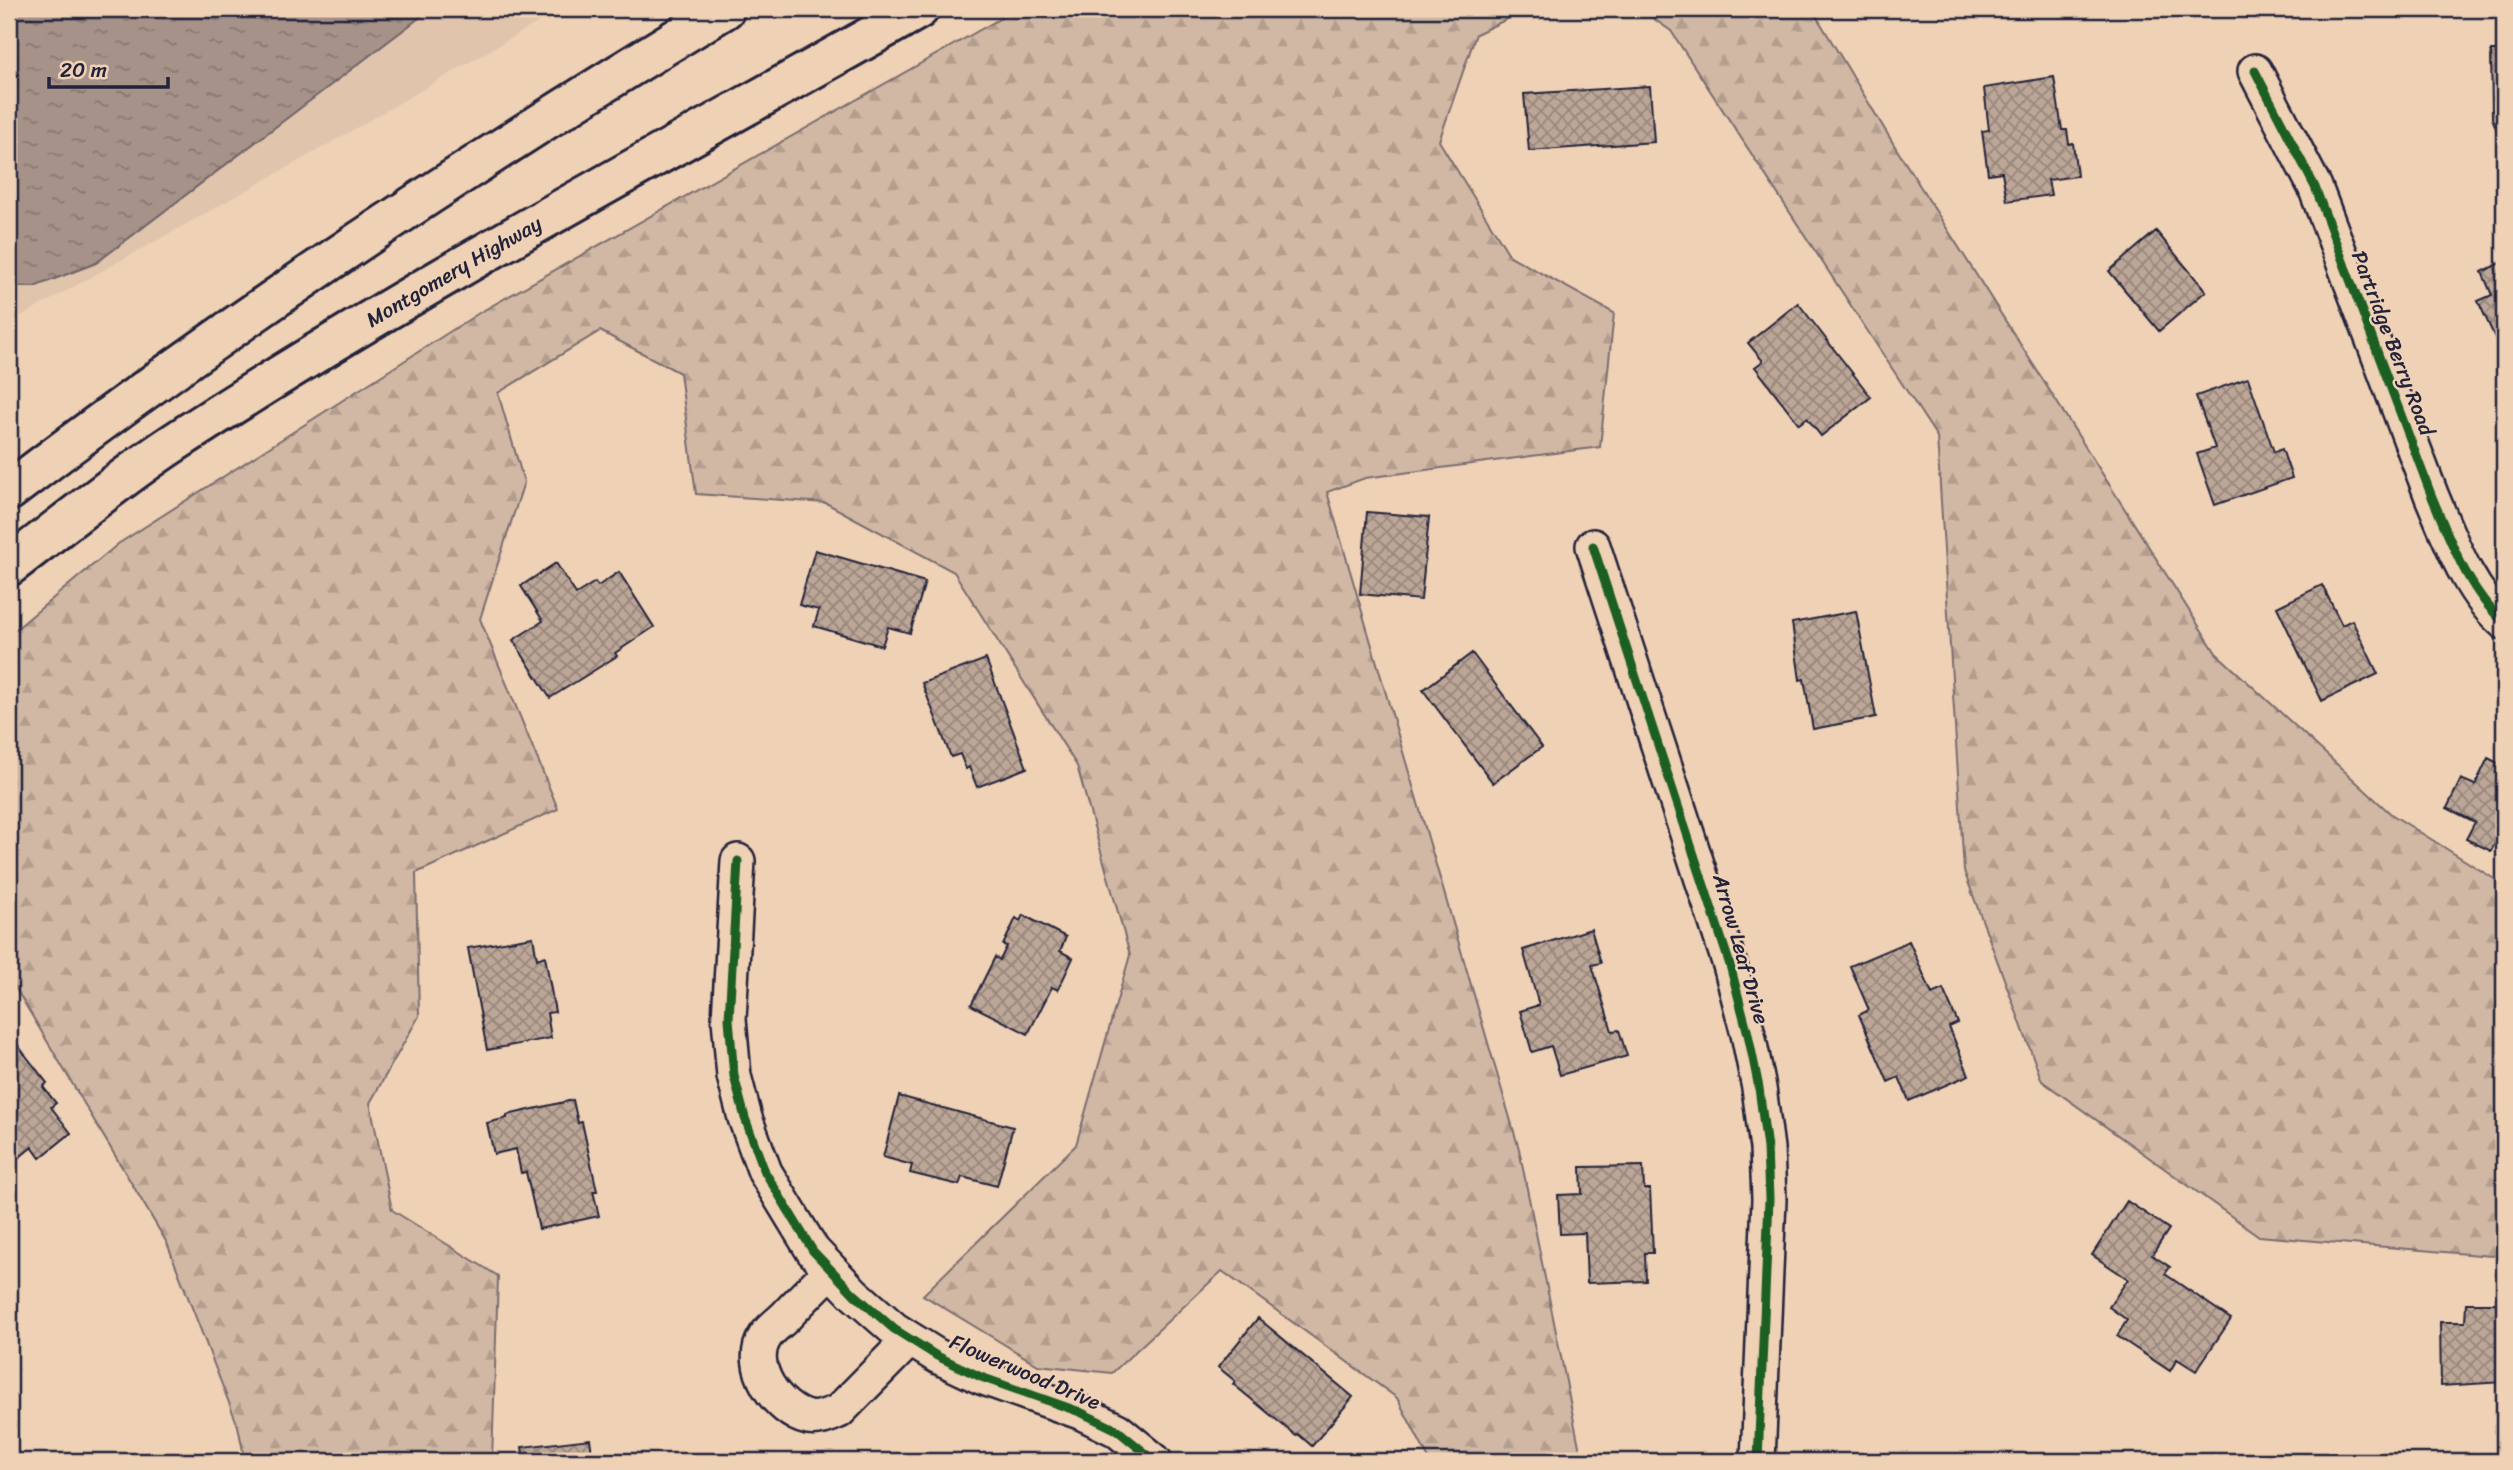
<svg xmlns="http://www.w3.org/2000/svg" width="2513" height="1470" viewBox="0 0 2513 1470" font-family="Sriracha,sans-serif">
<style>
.built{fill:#e0c4ac}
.forest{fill:url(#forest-firs);stroke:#7a6d70;stroke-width:2}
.water{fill:url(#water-ripples);stroke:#71656a;stroke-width:2}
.building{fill:url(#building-cross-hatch);stroke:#22223b;stroke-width:2}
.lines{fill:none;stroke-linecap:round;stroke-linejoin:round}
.street-casing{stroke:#22223b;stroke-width:38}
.primary-casing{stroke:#22223b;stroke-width:44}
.street{stroke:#efd1b5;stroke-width:33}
.primary{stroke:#efd1b5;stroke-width:38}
.cycleway-casing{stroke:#efd1b5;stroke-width:13}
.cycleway{stroke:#1b5e20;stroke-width:9}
.labels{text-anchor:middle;stroke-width:5;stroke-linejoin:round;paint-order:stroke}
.street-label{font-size:21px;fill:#22223b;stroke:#efd1b5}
</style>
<defs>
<pattern id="forest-firs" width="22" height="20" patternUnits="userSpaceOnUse" patternTransform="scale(1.75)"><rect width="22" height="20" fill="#d1b8a4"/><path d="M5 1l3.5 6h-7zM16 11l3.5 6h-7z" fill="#b39e8e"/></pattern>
<pattern id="water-ripples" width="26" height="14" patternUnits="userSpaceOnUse" patternTransform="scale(1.75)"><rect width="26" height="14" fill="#a69289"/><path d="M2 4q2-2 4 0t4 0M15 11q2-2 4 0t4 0" fill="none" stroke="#877771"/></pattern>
<pattern id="building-cross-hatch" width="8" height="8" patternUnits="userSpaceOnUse" patternTransform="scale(1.75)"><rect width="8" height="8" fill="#bca697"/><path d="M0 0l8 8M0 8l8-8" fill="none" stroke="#98877c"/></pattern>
</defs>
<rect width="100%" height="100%" fill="#efd1b5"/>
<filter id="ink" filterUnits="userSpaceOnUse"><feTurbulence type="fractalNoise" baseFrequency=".0143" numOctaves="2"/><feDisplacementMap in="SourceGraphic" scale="14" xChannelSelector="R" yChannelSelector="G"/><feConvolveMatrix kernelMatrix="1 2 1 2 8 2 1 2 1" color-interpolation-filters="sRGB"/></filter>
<g filter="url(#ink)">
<path class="built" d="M9 9H561L313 153 9 323Z"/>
<path class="forest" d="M1017 9H1528L1476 34 1439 141 1510 256 1614 313 1600 447 1365 478 1327 492 1519 1149 1580 1451 1547 1461H1430L1397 1398 1222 1271 1112 1373 1038 1365 923 1295 1076 1145 1130 955 1077 766 954 572 826 503 696 494 680 373 600 331 498 393 524 482 480 619 558 809 416 873 419 1016 370 1103 392 1210 498 1276 492 1461H245L238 1426 167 1243 9 977V635L118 544 479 313Z
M1640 9H1812L1899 153 2216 653 2391 814 2504 885V1254L2491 1256 2259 1236 2042 1081 1964 871 1937 437 1671 31Z"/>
<path class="water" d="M9 9H431L96 263 34 287 9 286Z"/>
<path class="building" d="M2491 51H2504V148L2492 118Z
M2054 77 2062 130H2067L2069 144 2073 143 2077 176 2048 180 2051 195 2007 201 2002 172 1988 174 1982 131 1989 130 1984 88Z
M1650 86 1654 142 1529 151 1524 94Z
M2156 231 2206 291 2159 331 2109 271Z
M2504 261V357L2478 301 2492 295 2482 272Z
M1798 303 1871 397 1821 436 1807 418 1799 424 1755 367 1763 361 1748 343Z
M2248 378 2274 452 2282 449 2292 478 2215 505 2197 454 2215 448 2196 396Z
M1367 512 1429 517 1421 600 1360 594Z
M815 550 925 582 910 633 888 627 882 646 814 626 819 610 799 605Z
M556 563 576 594 595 582 598 586 619 572 654 627 615 653 617 656 550 698 513 640 543 621 521 586Z
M2322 585 2342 625 2352 620 2378 674 2322 701 2277 607Z
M1856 611 1876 717 1813 729 1804 679 1800 680 1792 623Z
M1472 653 1542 747 1493 783 1423 690Z
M986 659 1027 768 977 787 969 767 966 769 960 754 951 757 922 683Z
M2488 758 2504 766V836L2500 834 2491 851 2466 839 2475 822 2447 808 2461 779 2475 785Z
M1023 915 1066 937 1060 951 1073 958 1058 990 1052 987 1028 1034 971 1005 995 957 1000 960 1007 946 1003 945 1016 918 1020 921Z
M1591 929 1601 963 1592 965 1612 1031 1619 1030 1627 1056 1560 1075 1551 1046 1532 1052 1520 1011 1539 1005 1523 950Z
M533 937 537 959 545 956 555 1012 547 1013 551 1038 487 1050 468 948Z
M1909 941 1932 994 1943 989 1958 1023 1949 1027 1969 1075 1909 1101 1899 1077 1888 1082 1859 1015 1869 1010 1850 966Z
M9 1034 47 1083 43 1087 56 1103 51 1107 71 1133 40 1158 32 1147 9 1166Z
M899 1096 1013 1127 997 1186 962 1177 959 1185 910 1173 912 1165 883 1157Z
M573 1100 578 1123 582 1122 597 1191H593L599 1216 539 1229 526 1172 521 1173 516 1149 494 1154 487 1123 507 1118V1115Z
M1643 1166 1644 1189H1650L1653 1253H1645L1646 1281 1587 1283 1585 1233 1560 1234 1558 1195 1582 1194 1581 1167Z
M2127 1201 2169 1229 2152 1255 2170 1267 2165 1274 2231 1319 2196 1371 2177 1359 2170 1371 2117 1336 2127 1320 2109 1307 2128 1279 2092 1255Z
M2466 1303H2504V1395L2503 1382 2441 1386 2440 1322H2465Z
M1258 1318 1353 1397 1312 1446 1298 1434 1296 1436 1233 1384 1235 1381 1218 1367Z
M590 1439 593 1461H524L522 1447Z"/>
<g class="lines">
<g class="street-casing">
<path id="street" d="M2255 71 2315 187 2432 497C2450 539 2468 591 2504 622
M1593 546 1730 965 1748 1034 1759 1088 1767 1148 1769 1199 1758 1461
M738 861 729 1019 734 1076 745 1118 765 1172 813 1251 854 1294 894 1329 937 1356 981 1377 1080 1412 1117 1430 1155 1461
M831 1270C815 1286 800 1301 785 1317 779 1323 770 1329 765 1337 746 1366 778 1411 808 1418 819 1420 829 1415 839 1411L910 1339"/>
</g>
<g class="primary-casing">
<g id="primary">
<path d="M9 491C237 317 480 157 725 9"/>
<path id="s1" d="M9 566C63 525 116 481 172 444 413 286 668 151 919 9"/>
</g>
</g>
<use href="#street" class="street"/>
<use href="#primary" class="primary"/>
<g class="cycleway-casing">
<path id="cycleway" d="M2255 71 2315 187 2432 497C2450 539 2468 591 2504 622
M1593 546 1730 965 1748 1034 1759 1088 1767 1148 1769 1199 1758 1461
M738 861 729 1019 734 1076 745 1118 765 1172 813 1251 854 1294 894 1329 937 1356 981 1377 1080 1412 1117 1430 1155 1461"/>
</g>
<use href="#cycleway" class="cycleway"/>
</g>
</g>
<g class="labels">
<g class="street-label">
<text dy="7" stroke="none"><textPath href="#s1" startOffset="534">Montgomery Highway</textPath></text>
<text transform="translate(2393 343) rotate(69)" y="7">Partridge Berry Road</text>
<text transform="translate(1741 949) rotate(74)" y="7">Arrow Leaf Drive</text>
<text transform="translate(1025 1372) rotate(23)" y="7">Flowerwood Drive</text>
</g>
</g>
<rect width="2513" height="1470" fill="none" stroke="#efd1b5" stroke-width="35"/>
<rect x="18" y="18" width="2478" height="1435" fill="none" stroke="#22223b" stroke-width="2.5" filter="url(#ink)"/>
<path d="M49 77v10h119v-10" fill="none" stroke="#22223b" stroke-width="3.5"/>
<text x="60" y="77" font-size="21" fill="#22223b" stroke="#efd1b5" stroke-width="5" paint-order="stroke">20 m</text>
</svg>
